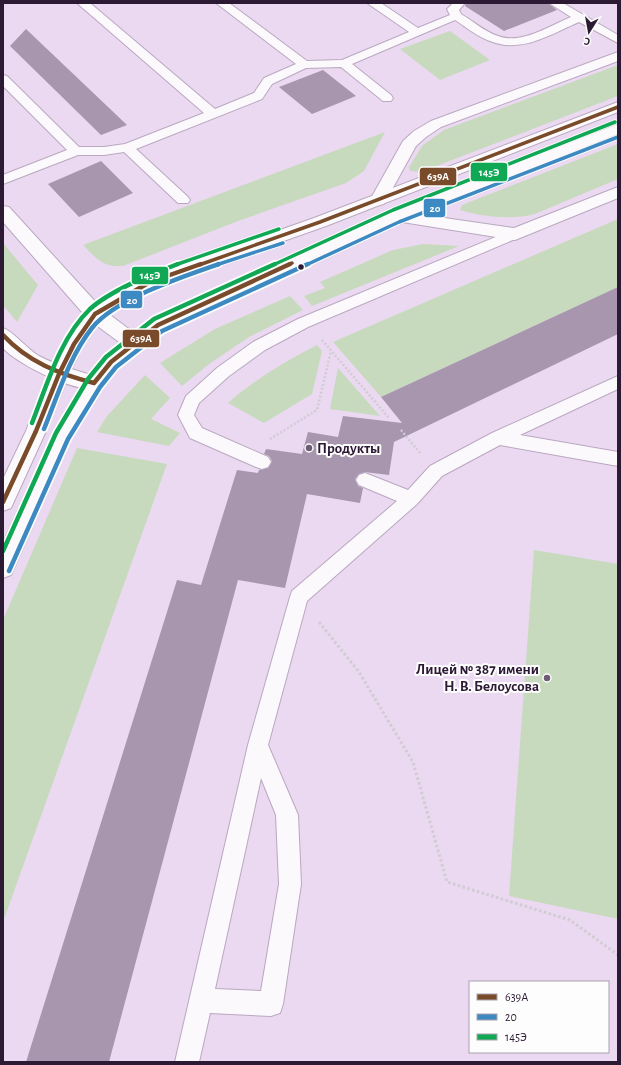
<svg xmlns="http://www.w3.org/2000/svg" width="621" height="1065" viewBox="0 0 621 1065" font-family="'Alegreya Sans',sans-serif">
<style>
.green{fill:#c7dabe}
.building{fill:#a796ad}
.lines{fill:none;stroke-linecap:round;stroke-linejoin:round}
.service-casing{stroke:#b9a8c0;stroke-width:2}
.minor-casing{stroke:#b9a8c0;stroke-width:2}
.secondary-casing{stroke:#b9a8c0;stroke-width:2}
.path-far1{stroke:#d1ccd3;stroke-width:2.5;stroke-dasharray:2 2;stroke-linecap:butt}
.path{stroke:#d1ccd3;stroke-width:3;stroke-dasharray:2.5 2.5;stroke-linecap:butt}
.service{fill:#fcf9fd;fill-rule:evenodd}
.minor{fill:#fcf9fd;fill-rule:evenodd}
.secondary{fill:#fcf9fd;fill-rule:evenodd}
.bus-1-far1-casing{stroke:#fdfdfd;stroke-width:5.5}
.bus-1-casing{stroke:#fdfdfd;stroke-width:8}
.bus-2-far1-casing{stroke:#fdfdfd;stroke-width:5.5}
.bus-2-casing{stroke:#fdfdfd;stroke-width:8}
.bus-3-far1-casing{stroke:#fdfdfd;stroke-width:5.5}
.bus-3-casing{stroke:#fdfdfd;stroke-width:8}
.bus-1-far1{stroke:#7a4b2a;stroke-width:3.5}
.bus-1{stroke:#7a4b2a;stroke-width:4.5}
.bus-2-far1{stroke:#3d8ac2;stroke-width:3.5}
.bus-2{stroke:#3d8ac2;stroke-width:4.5}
.bus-3-far1{stroke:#10a855;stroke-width:3.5}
.bus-3{stroke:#10a855;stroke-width:4.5}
.bus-dot{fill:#2c1934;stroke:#fdfdfd;stroke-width:1.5}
.poi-dot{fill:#6e5c76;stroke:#fdfdfd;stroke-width:1.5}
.labels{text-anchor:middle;stroke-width:4;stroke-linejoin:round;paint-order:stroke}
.poi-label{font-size:15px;font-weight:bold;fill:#2c1934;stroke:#fdfdfd;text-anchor:start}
.line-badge{stroke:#fdfdfd;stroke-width:1.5}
.badge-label{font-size:11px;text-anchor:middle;font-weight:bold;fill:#fff}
</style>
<rect width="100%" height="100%" fill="#ead9f0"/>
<path class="green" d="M450 31 490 60 440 80 400 49Z
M618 65V96L421 172 410 171 409 167 423 145 444 130Z
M385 132 364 171 346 183 238 221 123 266C102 267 97 259 83 245Z
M618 144V179L535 214C511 220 483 217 460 210L462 205Z
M618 219V287L381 397 333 342Z
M3 243 38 285 17 322 3 305Z
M423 244 459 246 312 306 304 296 325 288 320 282 393 250Z
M290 296 303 310 249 337 209 364 182 386 160 363 215 329Z
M317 345 322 351 312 394 264 423 228 403C255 379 285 362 317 345Z
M338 368 380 416 330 409Z
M145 375 170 398 151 419 180 433 169 446 97 432 107 416Z
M77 448 167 464 3 922V620Z
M534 550 618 564V919L509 896Z"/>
<path class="building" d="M466 3H548L557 10 504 31 465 6Z
M26 29 127 125 101 135 10 46Z
M323 70 356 96 312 114 279 87Z
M101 161 133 193 79 217 48 184Z
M618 287V334L394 442 389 475 365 472 359 474 355 479 358 486 363 488 360 503 307 494 285 588 238 580 109 1062H26L177 580 201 585 237 470 258 473 259 470 268 468 272 461 269 456 264 454 266 449 302 454 308 432 338 437 343 416 402 423 381 397Z"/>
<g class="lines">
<g class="service-casing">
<path id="service" d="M77 3H90L215 109 254 93 264 78 296 64 216 3H229L307 61 342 60 409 32 367 3H381L418 28 450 15 447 9 453 3H465L459 10 461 14C473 21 485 32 498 36 521 45 549 26 571 17L549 3H563L618 35V43L579 22C551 34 521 54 490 41 478 37 466 27 455 20L352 64 391 95 393 98 391 101H383L341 67 306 68 272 84 262 99 136 149 188 197 190 200 188 203H178L124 152 104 155H78L3 184V175L67 150 3 86V75L7 76 79 147H104L125 144 204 113Z
M515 229 520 231 522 234 520 237 308 327 265 350 229 376 199 403 194 415 202 428 268 457 271 462 268 467 262 469 256 467 190 438 178 415 186 396 217 368 253 342 298 319Z
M618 376V389L520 435 618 452V466L500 445 442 476 417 504 307 601 268 745 298 815 301 884 283 1004 280 1013 271 1016 210 1013 199 1062H175L248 745 290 597 292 591 397 501 359 485 356 480 359 475 365 473 408 490 430 466 492 433ZM261 778 276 815 279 884 261 991 215 989Z"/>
</g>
<g class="minor-casing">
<path id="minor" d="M618 52V61L441 127 426 137 416 146 384 204 378 205 372 204 370 200 403 141 414 131 431 121Z
M618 187V198L515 240 396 221 390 220 388 216 390 212 396 211 514 228Z
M3 206 9 207 102 309 141 338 143 343 141 348 134 350 127 348 88 319 3 222Z
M3 328C14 332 27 349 39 356 59 367 80 371 101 378L104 383 101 388C79 395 18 365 3 348Z"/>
</g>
<g class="secondary-casing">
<path id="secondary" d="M618 102V112L326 226 156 286 102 319 82 347 69 374 46 431 11 508 3 511V479L26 431 49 374 67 339 88 309 144 278 314 218Z
M618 124V134L402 220 165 330 118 367 101 388 71 438 11 575 3 578V543L55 430 87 378 104 357 151 320 390 212Z"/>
</g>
<path class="path-far1" d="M322 340 389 418
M401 430 420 453
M270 439 317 410 331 351"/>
<path class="path" d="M319 622 359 672 413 762 447 882 570 920 618 955"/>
<use href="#service" class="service"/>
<use href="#minor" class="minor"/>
<use href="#secondary" class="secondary"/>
<g class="bus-1-far1-casing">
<path id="bus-1-far1" d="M199 265 320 222 618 107
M288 265 292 263"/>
</g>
<g class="bus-1-casing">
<path id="bus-1" d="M3 335C28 362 59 374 94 383L111 362 158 325 290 264
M3 502 36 431 59 374 74 344 95 314 150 282 201 264"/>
</g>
<g class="bus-2-far1-casing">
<path id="bus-2-far1" d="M216 265 283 243
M306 265 399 222 618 137"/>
</g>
<g class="bus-2-casing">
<path id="bus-2" d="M44 429C58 395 69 357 92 328 115 299 184 276 219 264
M9 571 68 439 100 387 116 367 162 331 308 264"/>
</g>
<g class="bus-3-far1-casing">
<path id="bus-3-far1" d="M175 265 279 229
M273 265 393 210 615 122"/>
</g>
<g class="bus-3-casing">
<path id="bus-3" d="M32 423C47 385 60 338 90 309 110 291 153 273 178 264
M3 551 56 433 88 379 106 357 154 319 275 264"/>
</g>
<use href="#bus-1-far1" class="bus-1-far1"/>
<use href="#bus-1" class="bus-1"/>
<use href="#bus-2-far1" class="bus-2-far1"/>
<use href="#bus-2" class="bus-2"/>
<use href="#bus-3-far1" class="bus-3-far1"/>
<use href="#bus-3" class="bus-3"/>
</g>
<circle class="bus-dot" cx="301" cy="267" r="3.5"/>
<g class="poi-dot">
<circle cx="309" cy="448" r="4"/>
<circle cx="547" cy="678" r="4"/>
</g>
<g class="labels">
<g class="poi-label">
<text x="317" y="453">Продукты</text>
<text x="539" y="674" text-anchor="end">Лицей № 387 имени<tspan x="539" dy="17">Н. В. Белоусова</tspan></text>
</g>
</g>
<g class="line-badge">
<rect x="470" y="162" width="38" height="20" rx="4" fill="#10a855"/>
<rect x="419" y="167" width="38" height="19" rx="4" fill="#7a4b2a"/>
<rect x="423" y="198" width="23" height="20" rx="4" fill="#3d8ac2"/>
<rect x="131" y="266" width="38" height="19" rx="4" fill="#10a855"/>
<rect x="120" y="290" width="23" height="19" rx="4" fill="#3d8ac2"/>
<rect x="122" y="329" width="38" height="19" rx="4" fill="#7a4b2a"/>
</g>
<g class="badge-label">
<text x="489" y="176">145Э</text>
<text x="438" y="180">639А</text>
<text x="435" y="212">20</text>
<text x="150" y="279">145Э</text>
<text x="132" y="304">20</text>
<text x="141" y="342">639А</text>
</g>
<rect width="621" height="1065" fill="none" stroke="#2c1934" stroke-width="8"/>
<rect x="469" y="981" width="140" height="72" fill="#fdfdfd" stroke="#a9a2ad"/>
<rect x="477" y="994" width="20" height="6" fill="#7a4b2a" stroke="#a9a2ad"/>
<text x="505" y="1001" font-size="12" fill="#2c1934">639А</text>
<rect x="477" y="1014" width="20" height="6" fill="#3d8ac2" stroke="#a9a2ad"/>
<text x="505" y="1021" font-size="12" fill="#2c1934">20</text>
<rect x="477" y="1034" width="20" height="6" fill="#10a855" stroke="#a9a2ad"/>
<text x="505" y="1041" font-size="12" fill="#2c1934">145Э</text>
<g transform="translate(589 32) rotate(191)" stroke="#fdfdfd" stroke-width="3" paint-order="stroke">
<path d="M0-3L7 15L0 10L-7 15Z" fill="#2c1934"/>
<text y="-6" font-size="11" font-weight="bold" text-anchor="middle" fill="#2c1934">С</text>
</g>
</svg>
